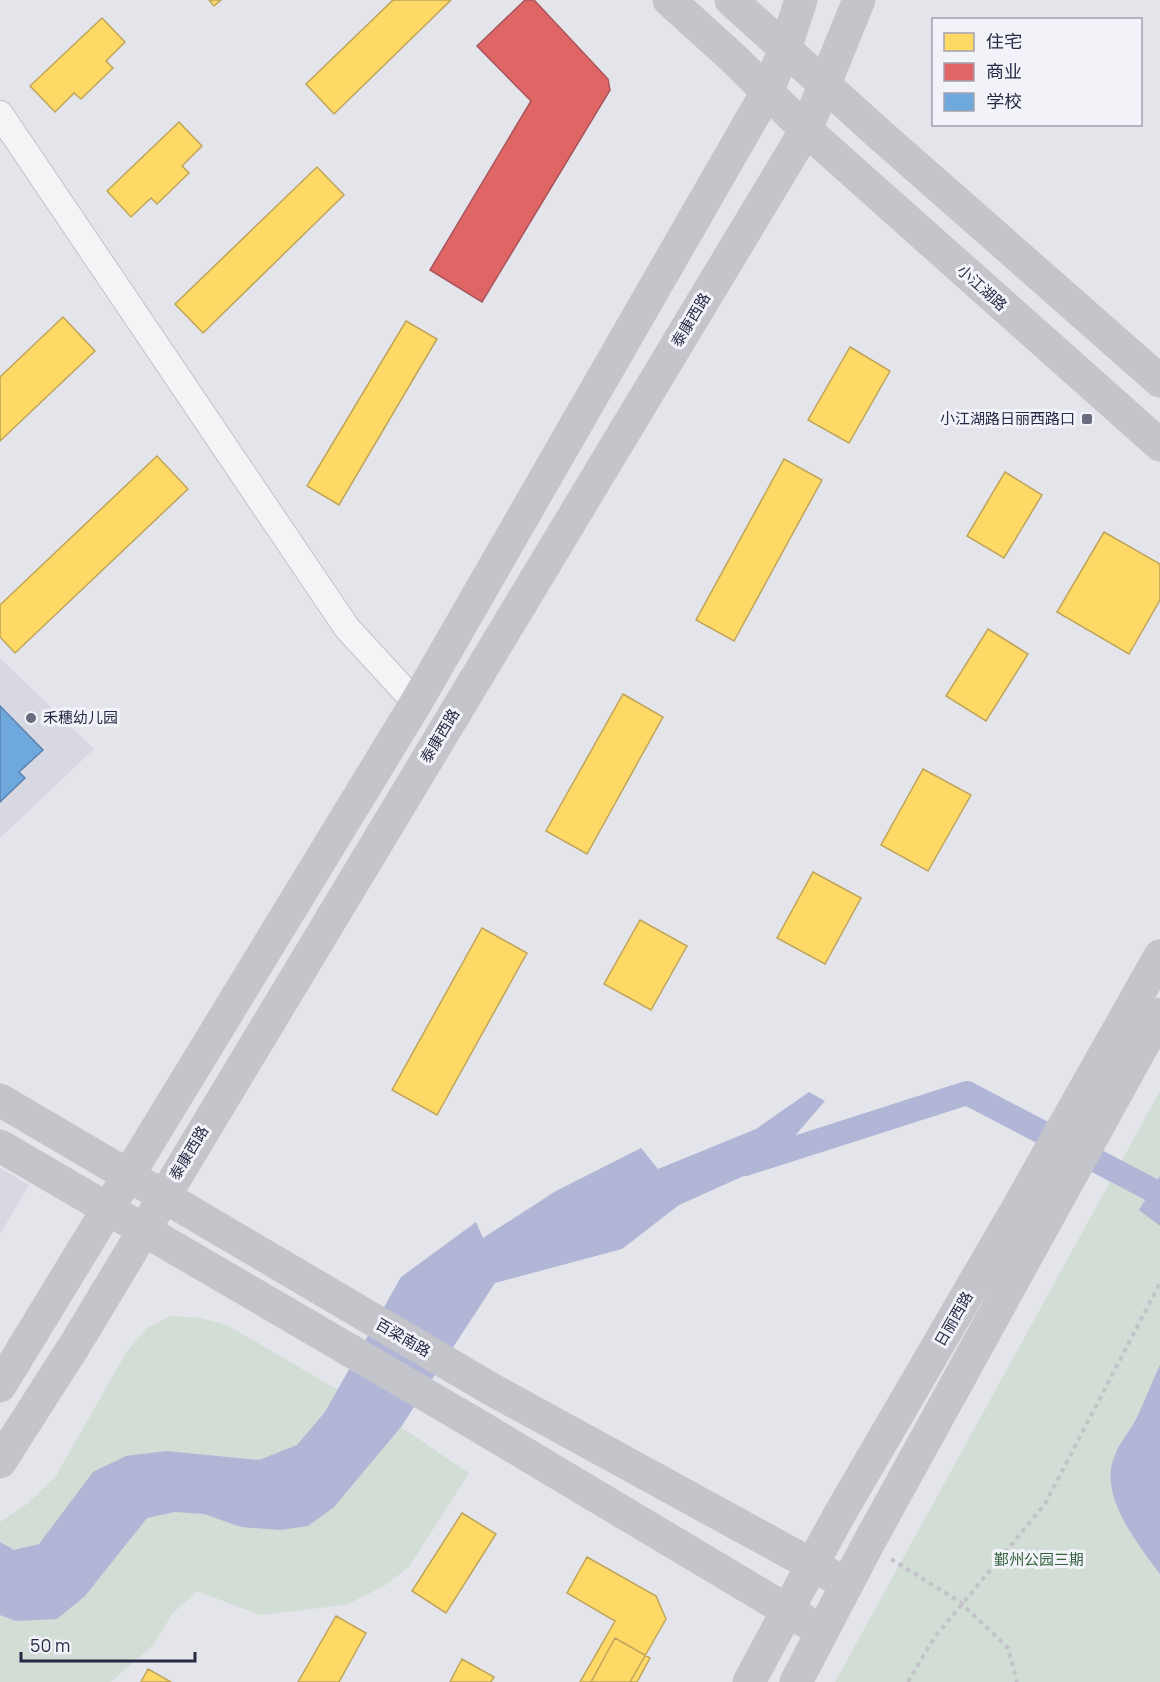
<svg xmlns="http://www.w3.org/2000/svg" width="1160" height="1682" viewBox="0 0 1160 1682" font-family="Manrope,'Noto Sans SC',sans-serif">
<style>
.built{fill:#d7d8e2}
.green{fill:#d2ddd6}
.water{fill:#b1b6d6}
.homes{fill:#ffd966;stroke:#bfa45c;stroke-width:1.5}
.shops{fill:#e06666;stroke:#a9545c;stroke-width:1.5}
.schools{fill:#6fa8dc;stroke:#5a82af;stroke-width:1.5}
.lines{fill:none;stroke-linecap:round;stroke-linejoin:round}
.canal{stroke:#b1b6d6;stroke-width:24}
.street-casing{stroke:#c1c2c8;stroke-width:28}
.path{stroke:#c3c3c9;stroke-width:4;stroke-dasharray:4.5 4.5;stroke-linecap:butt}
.street{stroke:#f4f4f6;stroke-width:26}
.secondary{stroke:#c4c4cb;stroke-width:33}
.secondary-bridge{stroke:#c4c4cb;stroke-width:33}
.poi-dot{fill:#6a6b7f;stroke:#f2f3f9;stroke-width:2}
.labels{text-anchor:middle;stroke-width:6;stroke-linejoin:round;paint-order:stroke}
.street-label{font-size:15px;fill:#292945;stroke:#f2f3f9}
.poi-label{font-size:15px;fill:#292945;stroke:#f2f3f9;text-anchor:end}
.park-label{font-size:15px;fill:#35623c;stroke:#f2f3f9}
</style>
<rect width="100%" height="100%" fill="#e4e5ea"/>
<path class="built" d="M0 658 94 749 0 838Z
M0 1168 29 1185 0 1234Z"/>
<path class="green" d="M1160 1091V1682H835Z
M170 1316 200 1318 227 1325 401 1427 469 1473 409 1567 384 1586 346 1605 259 1615 197 1591 172 1614 154 1644 111 1682H0V1522L27 1504 56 1476 127 1351 147 1328Z"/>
<path class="water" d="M809 1092 825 1101 787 1145 755 1171 679 1205 622 1249 495 1283 401 1427 334 1507 308 1526 280 1530 241 1527 204 1514 175 1512 147 1518 85 1596 57 1619 16 1621 0 1615V1542L14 1550 39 1544 93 1472 126 1456 166 1451 259 1460 297 1445 325 1412 401 1277 476 1222 483 1238 556 1191 641 1148 658 1169 756 1129Z
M1160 1176V1226L1139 1210Z
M1160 1365V1574C1138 1544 1097 1495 1115 1455 1120 1441 1132 1429 1138 1415 1146 1398 1152 1381 1160 1365Z"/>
<path class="homes" d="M209 0H221L214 6Z
M393 0H451L334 114 306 84Z
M102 18 125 42 106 61 113 68 81 99 74 93 55 112 30 86Z
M539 99 571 119 468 289 435 269Z
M179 122 202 146 182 166 189 173 157 204 151 198 131 217 107 191Z
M317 167 344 195 203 333 175 304Z
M63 317 95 351 0 441V377Z
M406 321 437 339 339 505 307 486Z
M850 347 890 371 849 443 808 420Z
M157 456 188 489 15 653 0 637V605Z
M784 459 822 480 734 641 696 620Z
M1005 472 1042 495 1004 558 967 536Z
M1104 532 1160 564V600L1129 654 1057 612Z
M988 629 1028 654 986 721 946 696Z
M623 694 663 717 587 854 546 831Z
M923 769 971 795 928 871 881 845Z
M813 872 861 898 825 964 777 938Z
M640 920 687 946 651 1010 604 984Z
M482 928 527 953 437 1115 392 1090Z
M462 1513 496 1534 446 1613 412 1591Z
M587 1557 656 1596 666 1619 630 1682H580L615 1621 567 1593Z
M336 1616 366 1633 339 1682H298Z
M615 1638 650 1658 637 1682H591Z
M462 1659 494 1677 491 1682H450Z
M148 1669 171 1682H141Z"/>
<path class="shops" d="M525 0H534L608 79 610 90 482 302 430 270 531 101 477 46Z"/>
<path class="schools" d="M0 706 43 750 19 772 25 778 0 802Z"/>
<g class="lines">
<path class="canal" d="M745 1164 967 1093 1160 1194"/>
<g class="street-casing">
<path id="street" d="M0 114 347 628 416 703"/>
</g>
<path class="path" d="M891 1559 960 1602 1008 1648 1017 1682
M908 1682 934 1638 1045 1504 1160 1283"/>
<use href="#street" class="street"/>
<path class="secondary" d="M669 0 732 57 806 130 1160 445
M731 0 877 132 1160 381
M0 1100 491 1389 847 1584
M0 1146 351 1351
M0 1386 416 703 767 92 785 49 801 0
M472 1422 805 1621
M0 1462 76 1343 806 130 859 0
M749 1682 838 1517 1020 1204 1160 956
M796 1682 868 1544 1160 1014"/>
<path class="secondary-bridge" d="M351 1351 472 1422"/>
</g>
<g class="poi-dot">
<rect x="1081" y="413" width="12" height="12" rx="3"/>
<circle cx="31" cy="718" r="6"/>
</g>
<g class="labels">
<g class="street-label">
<text transform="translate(982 288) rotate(42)" y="5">小江湖路</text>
<text transform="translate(691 320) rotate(-59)" y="5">泰康西路</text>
<text transform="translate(440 736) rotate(-59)" y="5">泰康西路</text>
<text transform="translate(189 1153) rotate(-59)" y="5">泰康西路</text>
<text transform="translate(954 1319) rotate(-60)" y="5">日丽西路</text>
<text transform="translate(403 1338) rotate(30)" y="5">百梁南路</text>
</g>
<g class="poi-label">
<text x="1075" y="424">小江湖路日丽西路口</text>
<text x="43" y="723" text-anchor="start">禾穗幼儿园</text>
</g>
<g class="park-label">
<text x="1039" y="1565">鄞州公园三期</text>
</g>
</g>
<rect x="932" y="18" width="210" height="108" fill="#f2f3f9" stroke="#a2a2b1" stroke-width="1.5"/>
<rect x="944" y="33" width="30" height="18" fill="#ffd966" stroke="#a2a2b1" stroke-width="1.5"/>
<text x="986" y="48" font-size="18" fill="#292945">住宅</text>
<rect x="944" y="63" width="30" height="18" fill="#e06666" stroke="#a2a2b1" stroke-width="1.5"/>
<text x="986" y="78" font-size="18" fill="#292945">商业</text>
<rect x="944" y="93" width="30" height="18" fill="#6fa8dc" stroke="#a2a2b1" stroke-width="1.5"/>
<text x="986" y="108" font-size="18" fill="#292945">学校</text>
<path d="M21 1652v9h174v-9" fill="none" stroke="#292945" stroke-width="3"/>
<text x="30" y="1652" font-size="18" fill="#292945" stroke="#f2f3f9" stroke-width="4.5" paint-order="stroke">50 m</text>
</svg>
